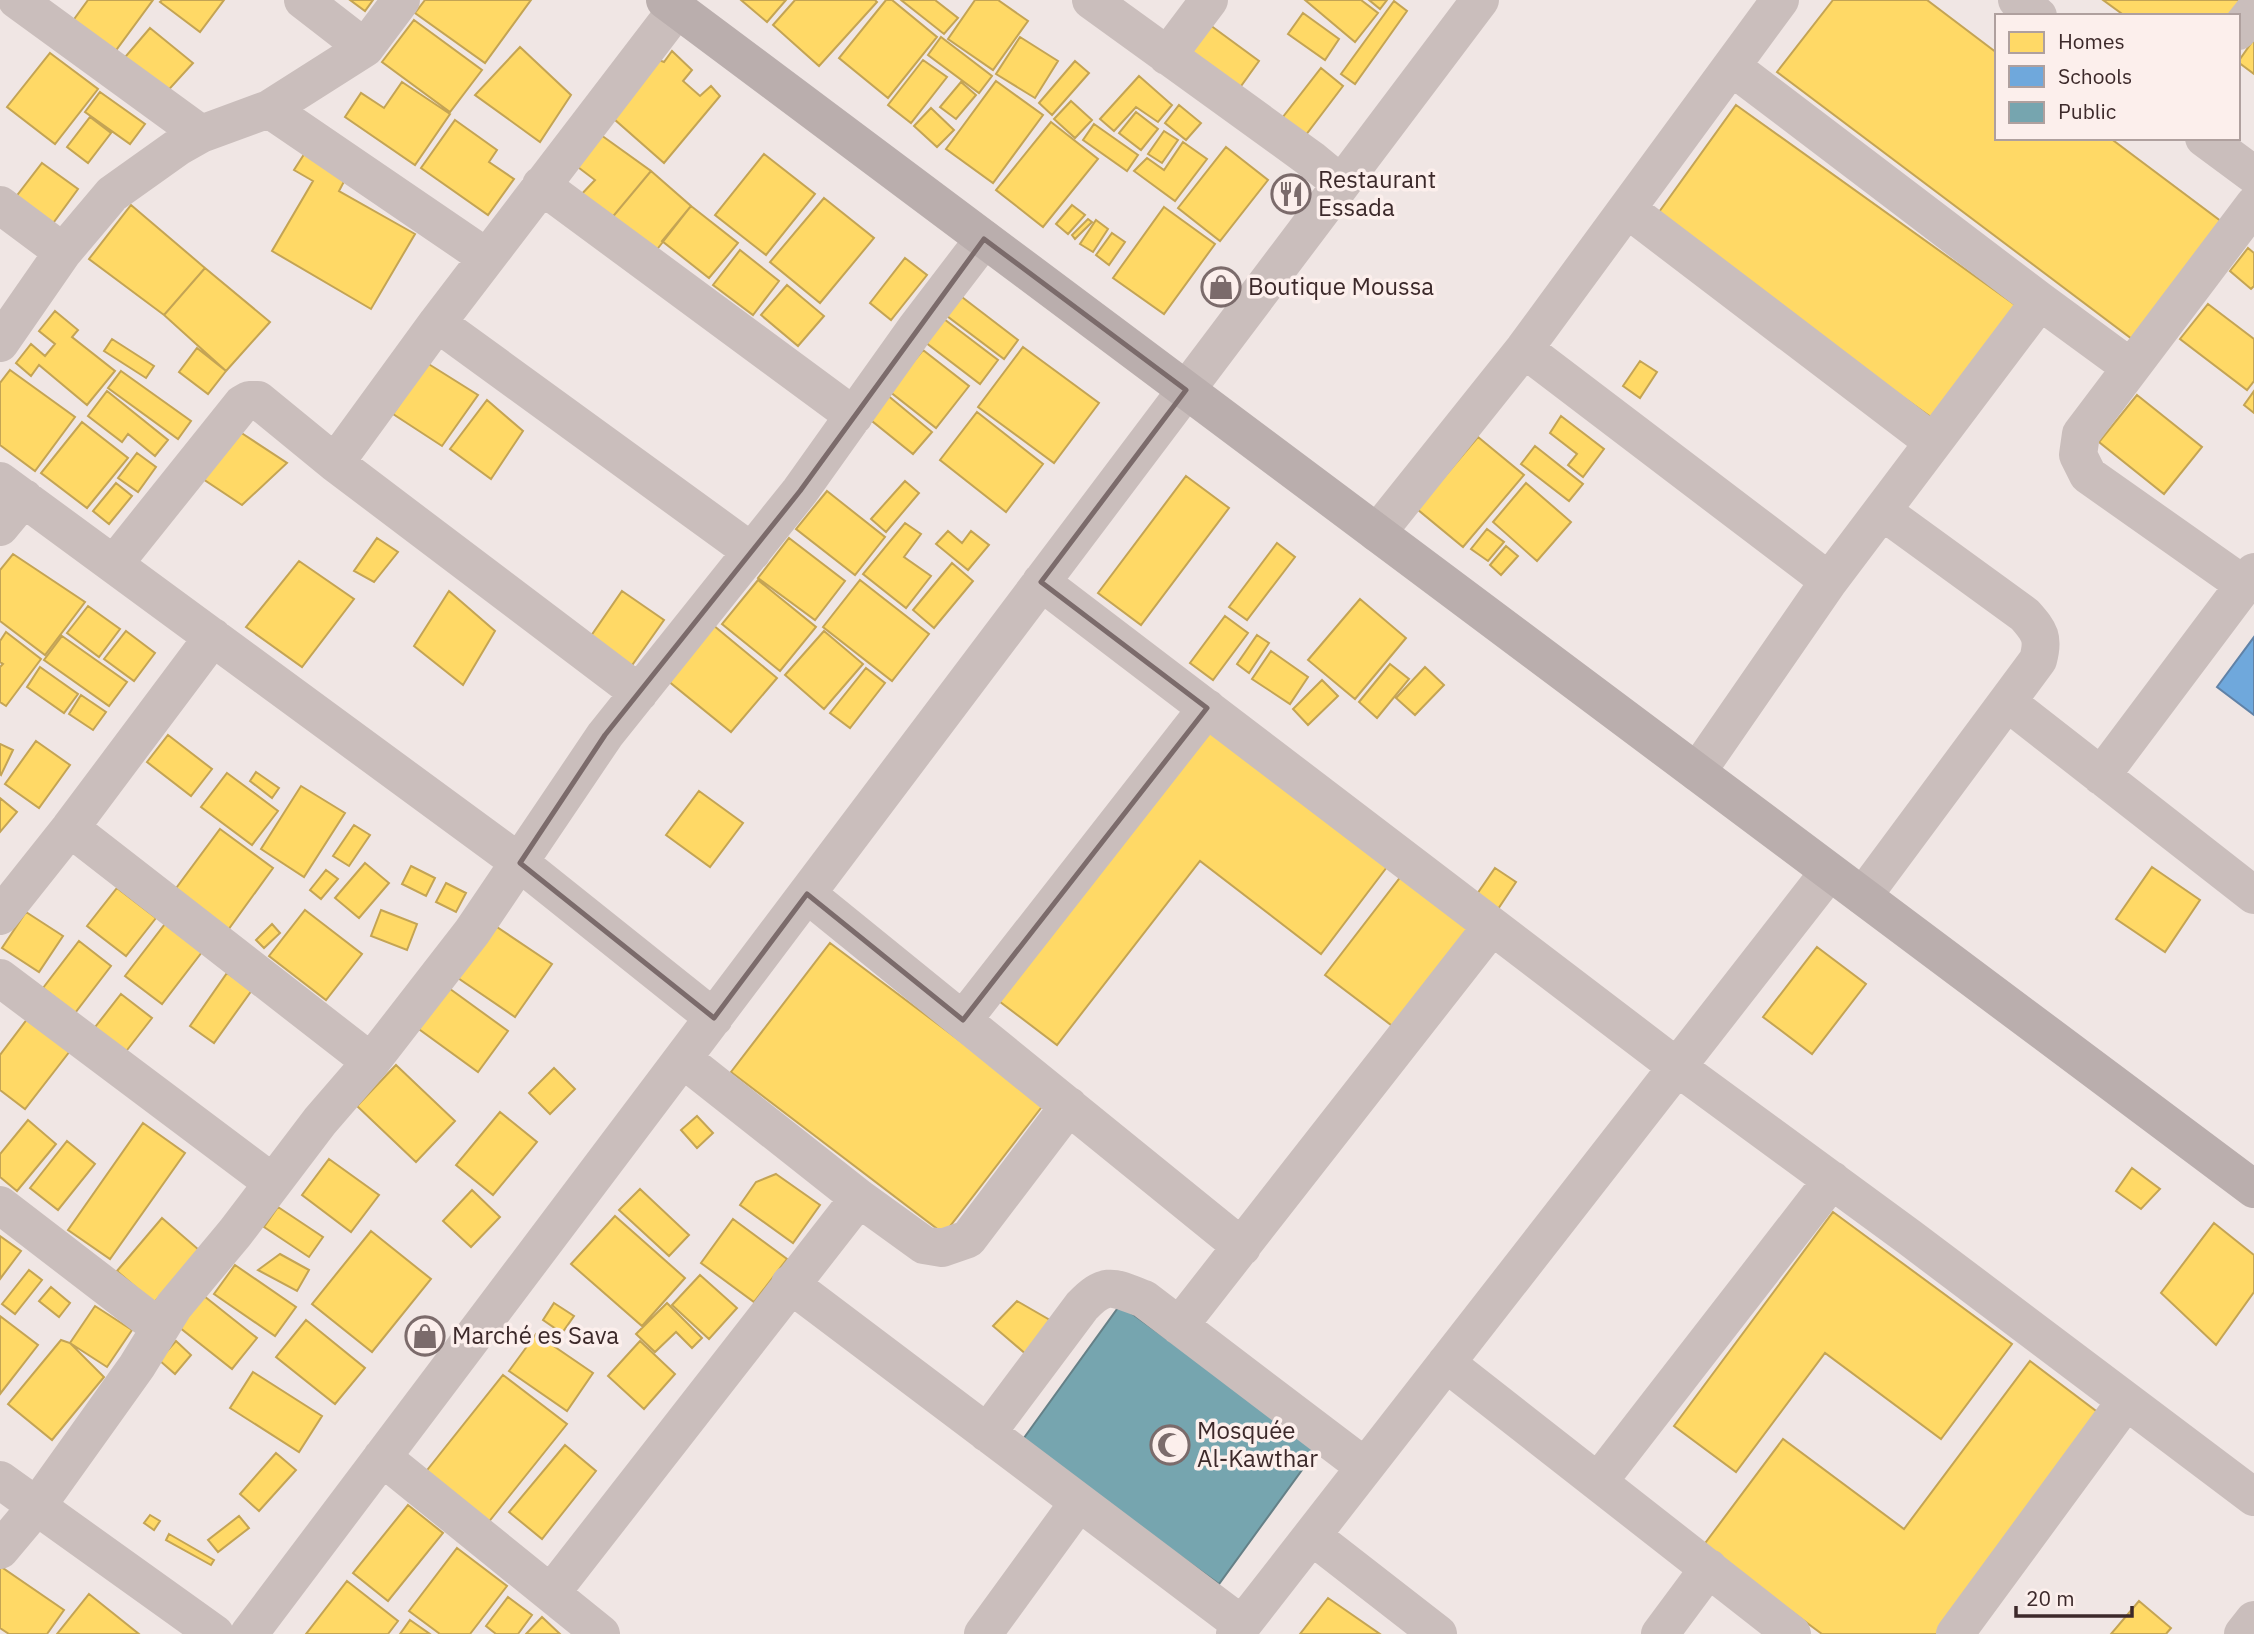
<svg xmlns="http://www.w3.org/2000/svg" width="2254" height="1634" viewBox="0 0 2254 1634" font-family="'IBM Plex Sans',sans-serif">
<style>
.homes{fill:#ffd966;stroke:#c4a454;stroke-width:2}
.schools{fill:#6fa8dc;stroke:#6082a7;stroke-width:2}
.public{fill:#76a5af;stroke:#658087;stroke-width:2}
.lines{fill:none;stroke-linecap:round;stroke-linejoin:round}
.street{stroke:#cabebc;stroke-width:38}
.secondary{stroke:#baaead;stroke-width:38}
.marked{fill:none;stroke:#7b6b6b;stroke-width:5;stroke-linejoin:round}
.labels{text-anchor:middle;stroke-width:7;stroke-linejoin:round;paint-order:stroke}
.poi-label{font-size:24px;fill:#3c292a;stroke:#fcefec;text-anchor:start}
</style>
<rect width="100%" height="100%" fill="#f0e6e4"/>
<path class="homes" d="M88 0H153L114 53 72 22Z
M162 0H224L200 32 160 2Z
M350 0H373L365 11Z
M425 0H531L485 63 415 13Z
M741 0H786L767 22Z
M795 0H875L877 2 819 66 773 25Z
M886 0H892L937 37 888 98 839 58Z
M901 0H935L958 18 944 34Z
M975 0H998L1028 21 993 70 948 39Z
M1305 0H1361L1378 13 1355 42Z
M1369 0H1387L1380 9Z
M1833 0H1927L1997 53V138H2110L2222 222 2132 339 1777 72Z
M2103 0H2248L2236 16H2125Z
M1394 1 1407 11 1355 84 1341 74Z
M1303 13 1339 39 1325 60 1288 34Z
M414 20 482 70 450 112 382 62Z
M1210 25 1259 61 1236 93 1186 56Z
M150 28 193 63 163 96 120 63Z
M941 37 992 76 979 93 928 55Z
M1020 37 1058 61 1035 98 996 74Z
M2254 39V74L2238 62Z
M520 47 571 95 540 142 475 95Z
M672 51 692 70 683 81 700 96 711 86 720 96 664 163 614 119 656 59 664 62Z
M50 53 98 89 55 144 7 107Z
M923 60 947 77 911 123 888 105Z
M1075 61 1089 73 1052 115 1039 103Z
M1321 68 1343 86 1302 140 1279 122Z
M1139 76 1172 105 1158 122 1136 107 1114 131 1100 119Z
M996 81 1043 115 993 183 946 149Z
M402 82 450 114 415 165 345 117 361 93 384 108Z
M961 82 976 95 956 119 940 107Z
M100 92 145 124 130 144 85 112Z
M1071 101 1092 120 1075 138 1054 119Z
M1179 105 1201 123 1186 140 1165 123Z
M1736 105 2018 307 1935 420 1654 219Z
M931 108 954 130 937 147 914 126Z
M1136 112 1158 129 1141 150 1119 133Z
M90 117 111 133 88 163 67 147Z
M455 120 497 150 489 162 514 179 488 215 421 168Z
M1051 122 1098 159 1043 227 996 190Z
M1094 124 1138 155 1127 171 1083 140Z
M594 130 651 171 610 220 576 200 595 180 570 161Z
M1164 131 1178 140 1162 163 1148 154Z
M1183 142 1207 159 1175 201 1134 171 1147 158 1164 170Z
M1226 147 1268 180 1220 241 1178 208Z
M308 148 349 172 339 191 415 234 371 309 272 251 313 181 294 170Z
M764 154 815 194 766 255 715 215Z
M42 163 78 189 51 226 15 198Z
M651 171 691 206 655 252 610 220Z
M824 198 874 238 820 303 770 262Z
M131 205 205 268 164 315 89 259Z
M1072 205 1085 215 1068 234 1056 224Z
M691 206 738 243 709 278 662 241Z
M1164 207 1215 244 1164 314 1113 278Z
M1088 219 1092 222 1075 239 1072 235Z
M1096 220 1108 229 1093 252 1080 244Z
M1112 233 1125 242 1109 265 1096 255Z
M2248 248 2254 253V286L2251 289 2230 271Z
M740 250 779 281 753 315 713 285Z
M905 258 927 275 891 320 870 303Z
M205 268 270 322 226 371 164 315Z
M787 285 824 316 798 346 761 315Z
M958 294 1018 340 1004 359 943 313Z
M2208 304 2254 339V381L2247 390 2180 339Z
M55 311 78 330 72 337 115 371 87 405 39 365 31 376 16 363 31 344 45 356 55 344 39 331Z
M944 319 998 360 980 384 925 342Z
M112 339 154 366 146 378 104 351Z
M1023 347 1099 403 1054 463 978 407Z
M197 348 226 371 208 394 179 372Z
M923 350 969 386 936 428 889 391Z
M1640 361 1657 372 1640 398 1623 386Z
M427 363 478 395 442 446 393 414Z
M10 370 75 417 35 471 0 445V383Z
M121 371 191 421 178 439 108 388Z
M107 391 168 440 155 456 128 434 122 442 88 416Z
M2254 391V413L2244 405Z
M886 394 932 432 913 454 867 417Z
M2137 395 2202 447 2164 494 2099 442Z
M487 400 523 431 491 479 450 449Z
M977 412 1043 464 1006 512 940 460Z
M1561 416 1604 449 1583 477 1568 465 1577 454 1550 433Z
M82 422 128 458 87 508 41 473Z
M240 432 287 463 242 505 200 477Z
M1478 437 1524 475 1463 547 1417 509Z
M1535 446 1583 484 1569 501 1521 464Z
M137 453 156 467 138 492 118 478Z
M1186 476 1229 508 1141 625 1098 593Z
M905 481 919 493 886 532 871 519Z
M116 483 132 496 109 524 93 511Z
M1526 483 1571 522 1537 561 1493 522Z
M827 491 885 537 855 575 796 529Z
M905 523 921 534 904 557 931 576 906 608 863 574Z
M1487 529 1504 542 1488 561 1471 549Z
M948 531 962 543 971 531 989 545 968 570 936 544Z
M377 538 398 552 374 582 354 571Z
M789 538 845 581 815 620 758 578Z
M1277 543 1295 557 1247 620 1229 607Z
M1506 546 1518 556 1501 575 1490 565Z
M13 554 85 602 45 655 0 621V570Z
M299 561 354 599 302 667 246 627Z
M952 563 973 581 934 628 913 610Z
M758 580 816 627 780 671 722 624Z
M860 580 929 634 892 681 823 627Z
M449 591 495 631 463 685 414 646Z
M622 591 664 620 623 678 582 649Z
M1360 599 1406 638 1355 699 1308 660Z
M88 606 120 629 99 657 67 633Z
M1225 616 1248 633 1213 680 1190 663Z
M713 625 777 678 731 732 667 680Z
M126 631 155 653 134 681 104 659Z
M824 631 863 664 824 709 785 675Z
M6 632 41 659 6 706 0 702V667L3 664 0 662V641Z
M1257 635 1269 643 1249 673 1237 664Z
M62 636 127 682 109 706 44 660Z
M1271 651 1308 677 1290 704 1252 679Z
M1390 664 1409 679 1377 718 1359 702Z
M40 667 78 694 64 713 27 687Z
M1425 667 1444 685 1415 715 1396 698Z
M866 668 885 683 850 728 830 713Z
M1322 680 1338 696 1308 725 1293 709Z
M81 695 106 712 93 730 69 714Z
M1207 723 1390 863 1321 954 1200 861 1057 1045 995 998Z
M168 735 212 769 191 796 147 762Z
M36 741 70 765 39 808 5 784Z
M0 744 13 750 1 775 0 774Z
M256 772 279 788 272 798 250 781Z
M227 773 278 811 252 845 201 807Z
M301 786 345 813 304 877 261 849Z
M699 791 743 823 710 867 666 835Z
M0 798 17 812 0 832Z
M354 825 370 835 349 866 333 856Z
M220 829 273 868 228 930 174 891Z
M365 863 389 883 359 918 335 898Z
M411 866 435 878 426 896 402 884Z
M2152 867 2200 900 2165 952 2116 919Z
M1495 868 1516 882 1496 912 1475 897Z
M326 870 338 879 321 899 310 890Z
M1402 875 1472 929 1395 1028 1325 975Z
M446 883 466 893 456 912 436 902Z
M117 888 156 918 126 956 87 926Z
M305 910 362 954 326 1000 269 956Z
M381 910 417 924 407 950 371 936Z
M26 912 63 936 39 972 2 948Z
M491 923 552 964 515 1017 455 976Z
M165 924 202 952 162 1004 125 976Z
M272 924 280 933 264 948 256 940Z
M79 941 111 966 75 1013 43 988Z
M830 943 1044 1104 944 1234 731 1072Z
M1817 947 1866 984 1812 1054 1763 1017Z
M227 973 252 990 214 1043 190 1026Z
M446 986 508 1031 478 1072 416 1027Z
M121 994 152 1018 124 1054 92 1031Z
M28 1018 70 1051 25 1109 0 1090V1055Z
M396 1065 455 1121 416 1162 357 1106Z
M554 1068 575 1089 550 1114 529 1093Z
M500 1112 537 1142 493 1195 456 1165Z
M697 1116 713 1133 697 1148 681 1130Z
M28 1120 56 1144 17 1191 0 1177V1154Z
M143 1123 185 1153 110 1259 68 1230Z
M67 1141 95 1164 58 1210 30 1188Z
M329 1159 379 1195 351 1232 302 1195Z
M2132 1168 2160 1189 2141 1209 2116 1191Z
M776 1174 820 1205 793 1243 740 1205 756 1182Z
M640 1189 689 1235 669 1256 619 1210Z
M472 1190 500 1217 471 1247 443 1221Z
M278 1207 323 1237 309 1257 264 1227Z
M1833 1212 2012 1344 1941 1439 1825 1353 1736 1472 1674 1426Z
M615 1216 685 1278 642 1326 571 1264Z
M162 1218 199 1250 154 1303 117 1271Z
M733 1219 787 1259 754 1302 701 1263Z
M2214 1223 2254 1255V1292L2216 1345 2161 1293Z
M371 1231 431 1279 372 1352 312 1304Z
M0 1236 21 1251 0 1279Z
M280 1254 309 1270 297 1291 258 1270Z
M235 1265 296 1307 275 1336 214 1294Z
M29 1270 42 1280 15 1314 2 1304Z
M700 1275 737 1308 709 1339 672 1305Z
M51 1287 70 1303 59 1317 39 1301Z
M204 1296 257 1338 232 1369 179 1327Z
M1017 1301 1055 1323 1027 1355 993 1326Z
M554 1303 574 1316 562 1333 543 1320Z
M667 1303 702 1338 692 1348 676 1332 655 1352 636 1334Z
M95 1306 132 1330 107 1367 70 1343Z
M0 1316 38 1345 0 1394Z
M306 1320 365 1368 335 1404 276 1357Z
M536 1334 593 1373 567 1411 509 1371Z
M61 1340 70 1343 104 1377 52 1440 8 1404Z
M176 1341 191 1355 175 1374 159 1360Z
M640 1341 675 1374 644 1409 608 1376Z
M2030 1361 2108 1420 1947 1634H1822L1703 1546 1783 1439 1904 1529Z
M253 1372 322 1416 299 1452 230 1408Z
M503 1375 567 1424 487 1524 424 1474Z
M565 1445 596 1471 542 1539 509 1512Z
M276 1453 296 1470 259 1511 240 1494Z
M408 1505 443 1533 388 1601 353 1573Z
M150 1515 160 1521 154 1530 144 1523Z
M239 1516 249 1528 218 1552 208 1540Z
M169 1534 214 1560 211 1565 166 1540Z
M457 1548 507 1586 470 1634H440L409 1611Z
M0 1566 64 1610 47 1634H9L0 1628Z
M347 1581 398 1621 388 1634H306Z
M89 1594 139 1634H57Z
M508 1597 532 1615 518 1634H496L486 1626Z
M1328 1598 1380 1634H1300Z
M2139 1601 2171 1628 2166 1634H2111Z
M542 1617 560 1634H526Z
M410 1620 430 1634H400Z"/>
<path class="schools" d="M2254 637V715L2217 687Z"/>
<path class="public" d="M1120 1305 1318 1448 1219 1584 1021 1442Z"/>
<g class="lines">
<path class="street" d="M17 0 201 134
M303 0 365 48
M1091 0 1312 160 1341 184
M2017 0 2038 16
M2238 31 2254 11
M1167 56 1209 0
M1732 67 2040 301 2130 367
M269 109 486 257
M2204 138 2254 175
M541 185 854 416
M0 205 63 252
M1627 209 1933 442
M437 323 752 552
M0 343 63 252 112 194 178 147 201 134 269 109 365 48 401 0
M1524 349 1829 581
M335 463 437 323 677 9
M0 481 520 863 714 1018
M0 527 24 498
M1377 533 1524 349 1780 0
M114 564 242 404 249 400H258L335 463 639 693
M1041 582 1677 1067 1909 1237 2254 1497
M2244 585 2088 475 2078 455 2081 434 2254 205
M2007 702 2254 895
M1697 772 1829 581 2040 301
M2101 776 2254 572
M70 828 371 1062
M807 894 1242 1247
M1863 896 2038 660C2044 638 2040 632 2025 615L1882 511
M0 916 70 828 213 637
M0 978 273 1183
M963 1020 1207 708
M683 1059 859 1198 924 1245 942 1248 968 1239 1069 1106
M0 1205 160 1328
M790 1284 1242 1625
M1179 1326 1492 926
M1446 1363 1792 1634
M987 1433 1082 1306C1106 1281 1113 1287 1144 1299L1365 1467
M382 1457 601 1634
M0 1480 215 1634
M1598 1482 1832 1180
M1312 1536 1438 1634
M0 1550 37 1506 137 1366 174 1306 235 1233 320 1121 371 1062 472 932 605 735 800 491 916 328 984 239
M551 1593 859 1198
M249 1634 1480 0
M983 1634 1079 1502
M1235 1634 1829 872
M1660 1634 1709 1568
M1955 1634 2126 1401
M2243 1634 2254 1620"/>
<path class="secondary" d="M665 0 2254 1189"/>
</g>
<path class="marked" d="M984 239 1186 390 1041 582 1207 708 963 1020 807 894 714 1018 520 863 605 735 800 491Z"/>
<defs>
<g id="restaurant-ring" transform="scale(2.0125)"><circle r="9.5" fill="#fcefec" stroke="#7b6b6b" stroke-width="1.5"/><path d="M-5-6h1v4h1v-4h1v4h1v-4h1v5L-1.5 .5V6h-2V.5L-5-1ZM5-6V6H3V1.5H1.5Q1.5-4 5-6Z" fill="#7b6b6b"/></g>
<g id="shop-ring" transform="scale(2.0125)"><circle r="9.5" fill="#fcefec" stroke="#7b6b6b" stroke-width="1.5"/><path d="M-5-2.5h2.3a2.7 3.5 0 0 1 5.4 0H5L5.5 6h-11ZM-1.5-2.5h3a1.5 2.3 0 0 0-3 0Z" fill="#7b6b6b"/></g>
<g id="mosque-ring" transform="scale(2.0125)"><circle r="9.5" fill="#fcefec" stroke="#7b6b6b" stroke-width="1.5"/><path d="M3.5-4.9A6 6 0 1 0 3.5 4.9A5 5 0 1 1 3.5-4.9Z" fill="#7b6b6b"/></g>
</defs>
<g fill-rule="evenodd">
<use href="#restaurant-ring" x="1291" y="194"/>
<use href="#shop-ring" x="1221" y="287"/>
<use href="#shop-ring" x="425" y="1336"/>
<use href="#mosque-ring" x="1170" y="1445"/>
</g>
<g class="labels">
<g class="poi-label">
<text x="1318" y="188">Restaurant<tspan x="1318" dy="28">Essada</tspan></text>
<text x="1248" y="295">Boutique Moussa</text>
<text x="452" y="1344">Marché es Sava</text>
<text x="1197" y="1439">Mosquée<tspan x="1197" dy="28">Al-Kawthar</tspan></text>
</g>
</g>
<rect x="1995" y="14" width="245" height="126" fill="#fcefec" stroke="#afa09e" stroke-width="2"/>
<rect x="2009" y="32" width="35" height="21" fill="#ffd966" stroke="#afa09e" stroke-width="2"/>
<text x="2058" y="49" font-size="21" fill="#3c292a">Homes</text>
<rect x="2009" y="66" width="35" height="21" fill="#6fa8dc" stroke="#afa09e" stroke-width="2"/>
<text x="2058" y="84" font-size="21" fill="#3c292a">Schools</text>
<rect x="2009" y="102" width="35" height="21" fill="#76a5af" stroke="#afa09e" stroke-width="2"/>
<text x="2058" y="119" font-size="21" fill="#3c292a">Public</text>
<path d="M2016 1606v10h116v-10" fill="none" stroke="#3c292a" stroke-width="3.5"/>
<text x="2026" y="1606" font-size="21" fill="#3c292a" stroke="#fcefec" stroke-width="5" paint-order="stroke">20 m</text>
</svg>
